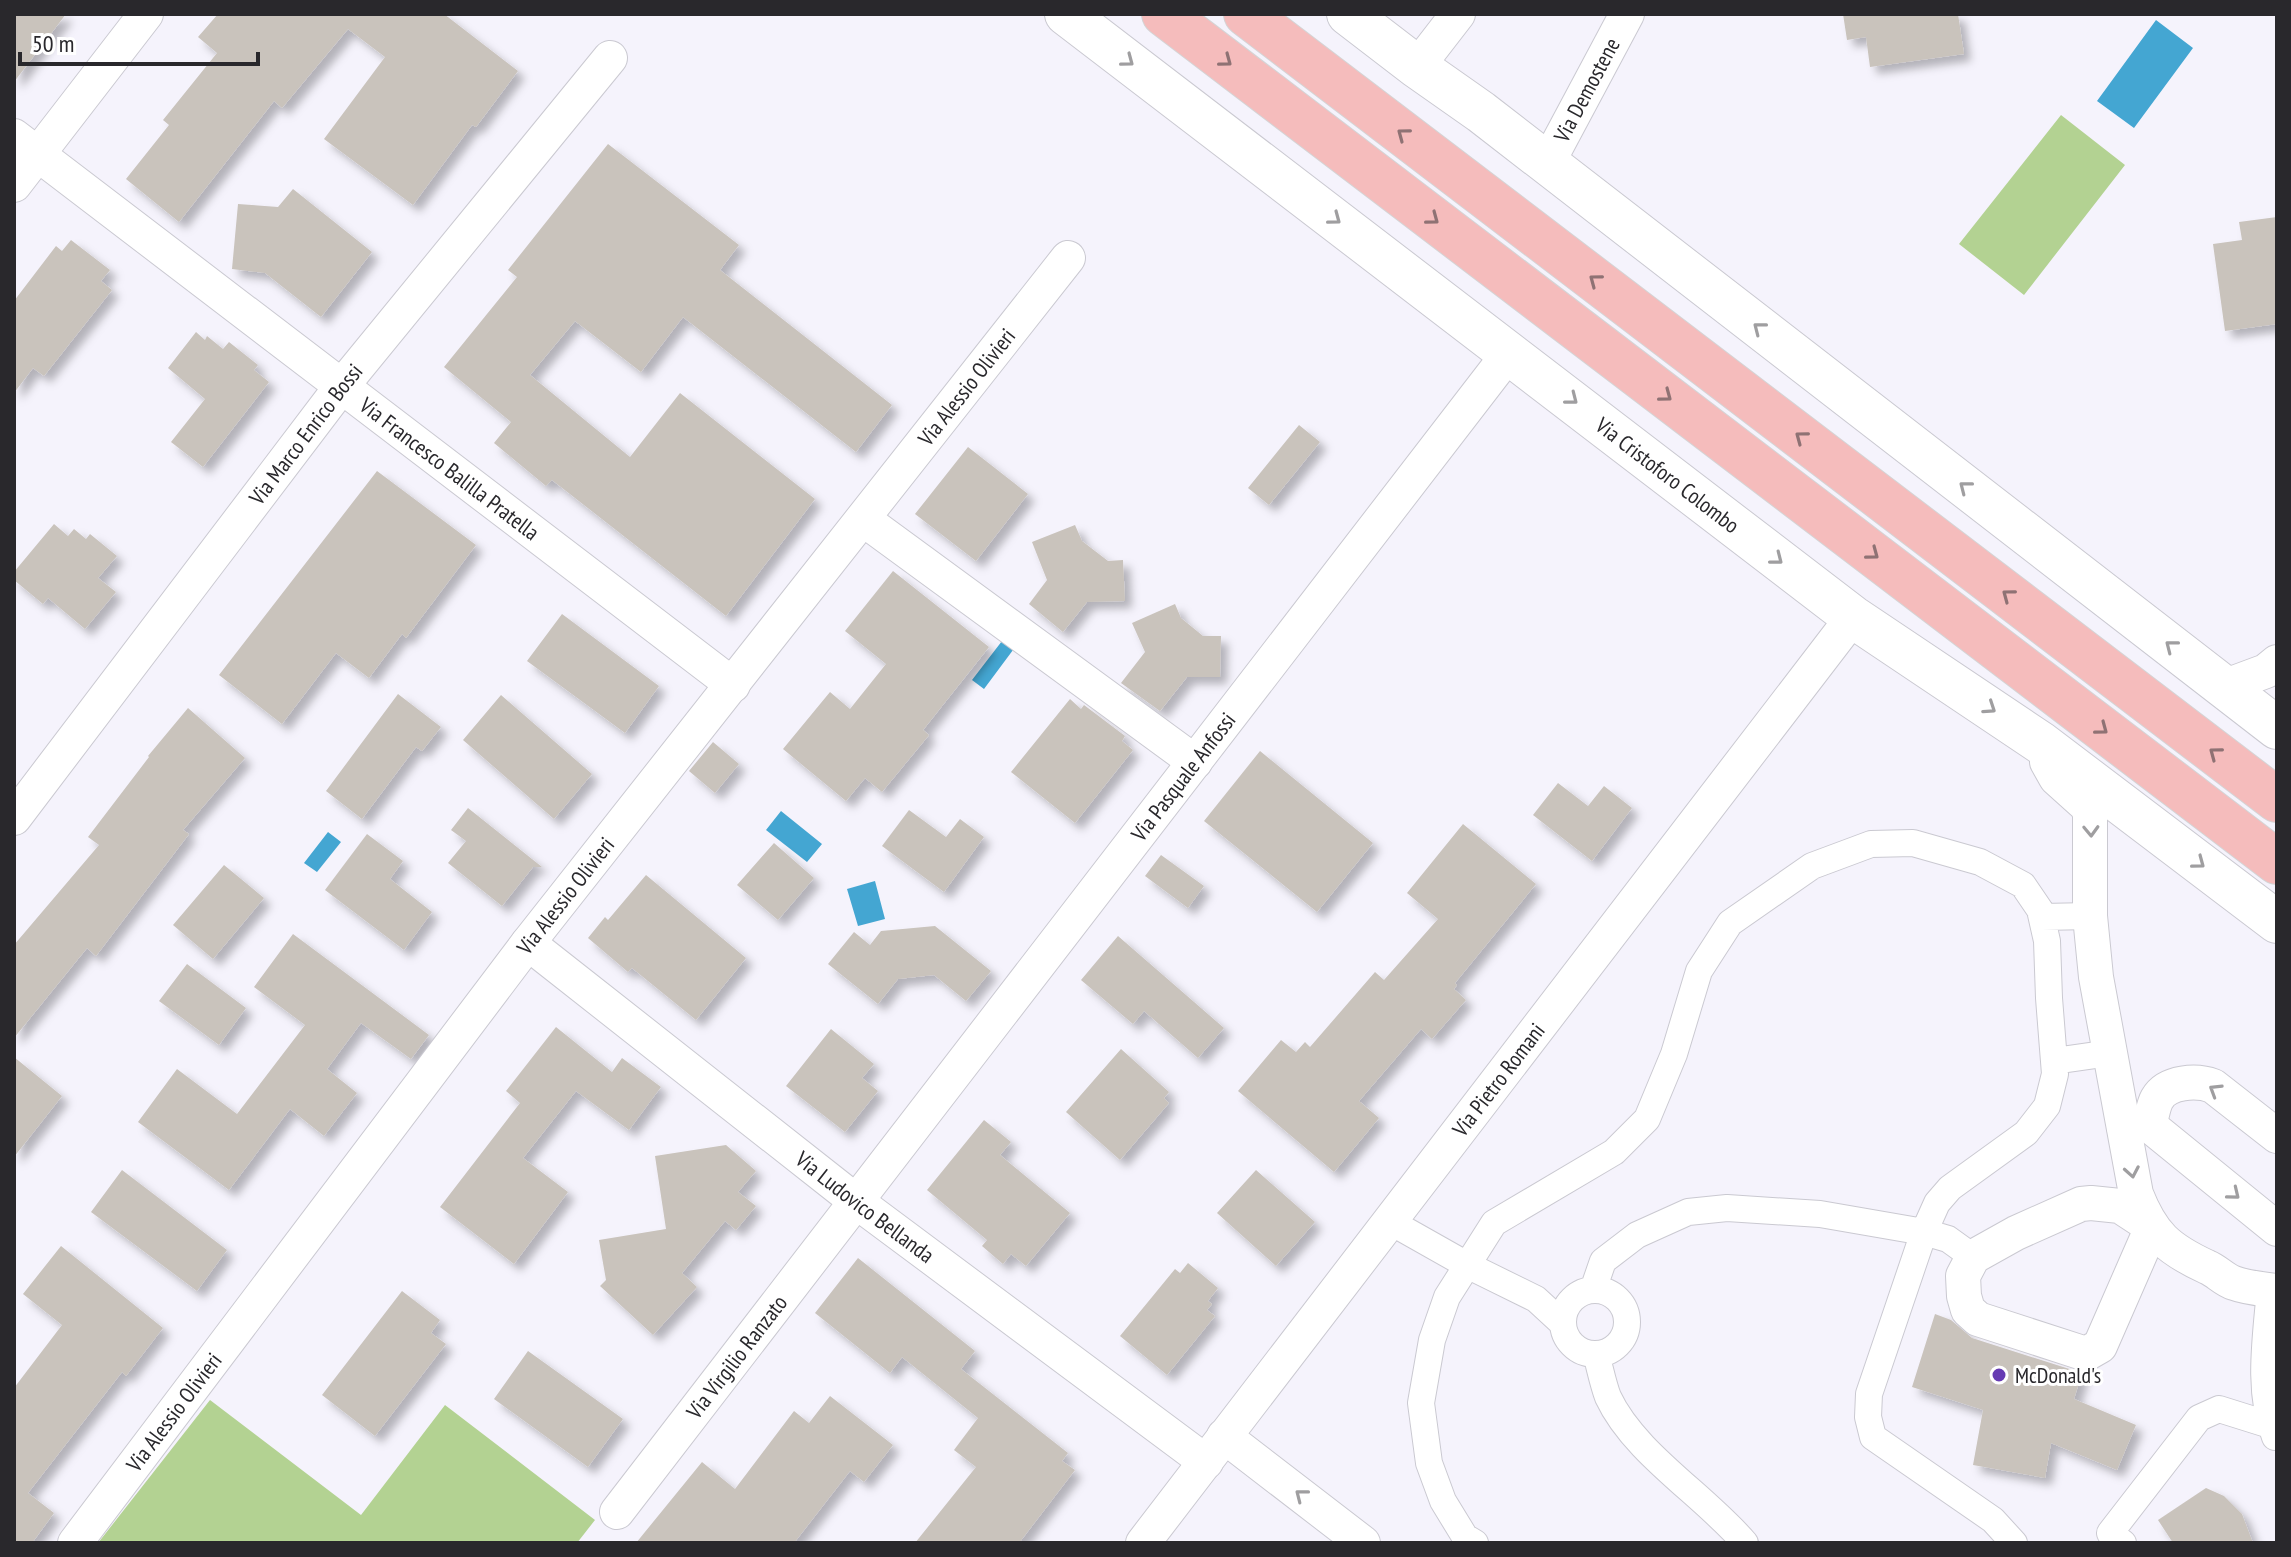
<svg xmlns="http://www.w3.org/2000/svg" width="2291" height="1557" viewBox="0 0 2291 1557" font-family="'PT Sans Narrow',sans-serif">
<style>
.green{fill:#b3d292}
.water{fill:#44a6d2}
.building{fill:#c9c3bc;filter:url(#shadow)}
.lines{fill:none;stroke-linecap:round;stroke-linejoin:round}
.pedestrian-casing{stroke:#cac9d1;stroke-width:28}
.minor-casing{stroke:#cac9d1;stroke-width:36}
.tertiary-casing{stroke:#cac9d1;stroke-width:44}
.primary-casing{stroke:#d4d4d5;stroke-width:46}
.pedestrian{stroke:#fff;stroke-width:26}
.minor{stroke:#fff;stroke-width:34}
.tertiary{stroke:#fff;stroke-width:42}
.primary{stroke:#f5bcbc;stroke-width:44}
.oneway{stroke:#9f9ea0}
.oneway2{stroke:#8f7274}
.poi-dot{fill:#663bb3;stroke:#fff;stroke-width:3}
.labels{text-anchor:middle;stroke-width:6;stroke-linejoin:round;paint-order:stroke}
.street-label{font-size:22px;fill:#29282c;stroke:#fff}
.poi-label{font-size:22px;fill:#29282c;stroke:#fff;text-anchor:start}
</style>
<defs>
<filter id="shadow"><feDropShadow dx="7" dy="7" stdDeviation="4" flood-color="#0004"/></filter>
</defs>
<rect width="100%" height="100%" fill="#f5f3fc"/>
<path class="green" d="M2061 115 2125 165 2024 295 1959 244Z
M210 1400 361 1515 445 1405 595 1520 577 1543H98Z"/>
<path class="water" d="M2156 20 2193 48 2134 128 2097 101Z
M1002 641 1013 650 984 689 972 680Z
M781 811 822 844 807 862 766 830Z
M328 832 341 842 317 872 304 863Z
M875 881 885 919 858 926 847 889Z"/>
<path class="building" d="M14 14H66L14 82Z
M218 14H444L518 71 476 127 472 125 413 205 324 139 385 57 348 29 282 108 274 101 179 222 126 179 169 125 163 120 217 53 198 37Z
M1843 14H1958L1964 54 1870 67 1866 37 1847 40Z
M608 144 739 245 720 270 892 405 856 452 683 317 641 372 575 321 530 375 630 457 680 393 815 499 726 616 552 480 546 486 494 443 511 422 444 367 517 277 508 270Z
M293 189 372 252 321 317 265 273 232 269 238 204 278 207Z
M2277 217V324L2225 331 2213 244 2242 240 2239 222Z
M71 240 110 270 101 281 112 290 44 376 33 368 14 393V301L56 246 62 251Z
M196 332 205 340 207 336 223 349 229 342 258 365 254 370 269 382 203 467 171 442 205 399 168 368Z
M1299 425 1320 442 1269 505 1248 488Z
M968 447 1028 494 976 561 915 514Z
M377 471 476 545 406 638 402 634 369 678 336 653 282 724 219 675Z
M54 524 68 536 74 529 86 539 90 534 117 556 98 578 116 592 85 629 48 598 43 604 14 580V572Z
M1075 525 1082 541 1108 561 1123 560 1125 601 1087 602 1063 632 1029 604 1047 580 1032 542Z
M893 571 989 647 923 730 929 735 882 792 865 778 846 801 783 749 830 692 850 709 886 664 845 631Z
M1175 604 1181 618 1203 636H1221L1220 677H1187L1160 711 1121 683 1145 652 1132 623Z
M562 614 659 686 625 733 527 661Z
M398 694 441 727 422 751 416 747 362 819 326 791Z
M501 695 592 774 554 819 463 740Z
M1070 699 1081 709 1084 705 1125 736 1122 741 1133 750 1075 823 1011 772Z
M188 708 245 758 183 830 189 834 96 956 87 948 14 1038V945L99 845 88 837 149 757 148 756Z
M713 742 739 764 715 793 689 771Z
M1260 751 1373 843 1317 912 1204 821Z
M1558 783 1588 806 1604 786 1632 808 1592 861 1533 815Z
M468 808 542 867H533L502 906 448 863 466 841 451 830Z
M909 810 946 837 960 819 984 837 944 892 882 846Z
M1463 824 1536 884 1455 983 1457 985 1454 989 1466 1000 1432 1039 1421 1029 1359 1101 1379 1118 1334 1172 1238 1091 1281 1040 1296 1052 1305 1042 1310 1047 1375 972 1384 980 1438 919 1407 893Z
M367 834 403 861 390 879 432 912 404 950 325 890Z
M774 843 814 878 778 920 737 885Z
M1161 855 1204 886 1188 908 1145 876Z
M224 865 264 898 213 959 173 925Z
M646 875 746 958 696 1020 632 968 628 972 588 938 605 917 608 920Z
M935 926 991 971 966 1001 934 975 898 979 878 1004 828 964 854 932 870 945 881 931Z
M293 934 429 1035 411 1059 361 1023 327 1069 357 1093 324 1136 290 1109 229 1190 138 1122 177 1069 237 1114 305 1025 254 987Z
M1118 936 1224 1028 1198 1058 1144 1011 1133 1024 1081 980Z
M187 964 246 1008 219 1045 159 1001Z
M556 1027 612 1072 622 1058 661 1087 629 1130 576 1091 523 1158 568 1192 514 1264 440 1207 520 1103 506 1091Z
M831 1029 874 1064 862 1078 878 1091 845 1132 786 1086Z
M1121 1049 1169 1092 1164 1098 1169 1103 1120 1160 1066 1112Z
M14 1057 62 1096 14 1157Z
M984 1120 1011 1142 1000 1155 1070 1213 1026 1266 1011 1254 1003 1264 982 1246 987 1240 927 1190Z
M726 1145 756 1171 738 1192 756 1206 736 1230 725 1221 682 1273 697 1287 653 1335 600 1286 606 1280 599 1240 666 1229 655 1156Z
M122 1170 227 1250 197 1291 91 1212Z
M1256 1170 1315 1222 1276 1266 1217 1213Z
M61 1246 163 1328 126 1376 122 1372 28 1493 54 1513 32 1543H14V1388L62 1325 23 1294Z
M858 1258 975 1351 961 1369 1068 1453 1062 1461 1075 1470 1019 1543H915L976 1467 954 1450 978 1418 902 1357 890 1373 815 1313Z
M1188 1263 1218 1288 1208 1301 1212 1304 1207 1310 1215 1316 1167 1375 1120 1336 1175 1269 1180 1273Z
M402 1291 440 1320 431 1333 446 1344 375 1436 322 1395Z
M1935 1314 1951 1320 1972 1338 2082 1373 2074 1399 2136 1425 2117 1470 2051 1443 2045 1478 1973 1465 1983 1410 1912 1387Z
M528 1351 623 1419 588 1467 494 1399Z
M830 1396 893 1445 864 1482 850 1471 794 1543H636L702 1462 735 1489 794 1411 809 1423Z
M2206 1488 2224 1496 2242 1514 2253 1543H2173L2158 1520Z"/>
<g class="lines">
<g class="pedestrian-casing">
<path id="pedestrian" d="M2042 917 2090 916
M2054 1061 2110 1053
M1389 1221 1467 1265 1536 1299 1562 1323
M1593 1290 1603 1261 1637 1235 1688 1212 1727 1208 1820 1214 1924 1232 1948 1239 1973 1257
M2270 1290C2266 1337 2257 1391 2275 1437
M1563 1322a32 32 0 1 1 64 0a32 32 0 1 1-64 0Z
M1596 1354C1600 1368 1603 1384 1608 1397 1634 1453 1704 1495 1745 1543
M1475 1543 1465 1537 1443 1501 1429 1463 1421 1403 1432 1340 1447 1297 1494 1223 1614 1152 1647 1119 1674 1054 1699 971 1730 923 1812 866 1871 844 1913 843 1980 862 2023 885 2040 910 2047 941 2049 998 2055 1074 2047 1106 2026 1133 1950 1188 1937 1203 1924 1232 1869 1394 1868 1417 1873 1437 1993 1520 2014 1543
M2123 1543 2110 1533 2199 1418 2219 1409 2270 1425"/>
</g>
<g class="minor-casing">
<g id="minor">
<path d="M1417 67 1458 14"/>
<path id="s1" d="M14 136 733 685"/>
<path id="s2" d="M1547 164 1627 14"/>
<path d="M14 185 146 14"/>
<path d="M863 519 1195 762"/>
<path d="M2223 687 2266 671 2277 662"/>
<path d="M2047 762 2056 778 2086 805 2090 813V916L2096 977 2136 1194C2152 1235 2168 1249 2207 1267 2217 1271 2224 1280 2234 1283 2247 1288 2263 1289 2277 1291"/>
<path id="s3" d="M14 818 341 387 610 58"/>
<path id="s4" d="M528 943 857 1202 1206 1462"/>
<path d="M2149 1125C2152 1117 2153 1106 2157 1099 2167 1081 2197 1080 2213 1086L2277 1136"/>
<path d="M2124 1127 2149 1125 2277 1229"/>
<path d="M2091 1203 2120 1206 2152 1227 2100 1346 2086 1354 1978 1319 1968 1310 1964 1296 1963 1276 1973 1257 2016 1233 2081 1204Z"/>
<path d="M1224 1436 1363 1543"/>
<path id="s5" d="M617 1512 1510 352"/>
<path id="s6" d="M75 1543 528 943 1068 258"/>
<path id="s7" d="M1143 1543 1853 617"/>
</g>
</g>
<g class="tertiary-casing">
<g id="tertiary">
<path id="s8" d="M1066 14 1853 617 2041 743 2277 922"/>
<path d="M1348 14 1417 67 1481 112 2277 728"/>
</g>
</g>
<g class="primary-casing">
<path id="primary" d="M1164 14 2277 862
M1246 14 2277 800"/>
</g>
<use href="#pedestrian" class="pedestrian"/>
<use href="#minor" class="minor"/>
<use href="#tertiary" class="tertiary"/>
<use href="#primary" class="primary"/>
</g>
<defs><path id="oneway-chevron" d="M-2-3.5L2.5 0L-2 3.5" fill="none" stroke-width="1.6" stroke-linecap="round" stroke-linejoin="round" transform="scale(2)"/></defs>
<g class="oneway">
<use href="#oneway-chevron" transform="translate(1128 61) rotate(37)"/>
<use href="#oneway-chevron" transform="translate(1335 219) rotate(37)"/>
<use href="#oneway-chevron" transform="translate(1759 328) rotate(-142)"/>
<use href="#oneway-chevron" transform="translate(1572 399) rotate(38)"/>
<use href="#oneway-chevron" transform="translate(1965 487) rotate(-142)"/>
<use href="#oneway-chevron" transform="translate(1777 559) rotate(38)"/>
<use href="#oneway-chevron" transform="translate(2171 646) rotate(-142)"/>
<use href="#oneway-chevron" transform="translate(1990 708) rotate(34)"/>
<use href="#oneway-chevron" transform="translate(2091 831) rotate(88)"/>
<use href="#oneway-chevron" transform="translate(2199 863) rotate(37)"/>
<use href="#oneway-chevron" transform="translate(2215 1090) rotate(-148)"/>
<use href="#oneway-chevron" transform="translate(2132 1172) rotate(80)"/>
<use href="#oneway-chevron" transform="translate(2234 1194) rotate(39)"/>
<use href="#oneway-chevron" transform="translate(1301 1495) rotate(-142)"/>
</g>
<g class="oneway2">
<use href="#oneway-chevron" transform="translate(1226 61) rotate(37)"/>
<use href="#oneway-chevron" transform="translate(1403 134) rotate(-143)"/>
<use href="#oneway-chevron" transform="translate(1433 219) rotate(37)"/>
<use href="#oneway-chevron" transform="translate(1595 280) rotate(-143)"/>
<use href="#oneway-chevron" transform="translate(1666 396) rotate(37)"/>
<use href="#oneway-chevron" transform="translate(1801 437) rotate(-143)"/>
<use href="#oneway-chevron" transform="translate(1873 554) rotate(37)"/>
<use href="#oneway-chevron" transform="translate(2008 595) rotate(-143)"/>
<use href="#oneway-chevron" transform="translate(2102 729) rotate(37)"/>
<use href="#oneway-chevron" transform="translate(2215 753) rotate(-143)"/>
</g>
<circle class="poi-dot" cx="1999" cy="1375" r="8"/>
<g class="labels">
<g class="street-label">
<text dy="8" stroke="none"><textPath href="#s2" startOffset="84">Via Demostene</textPath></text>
<text dy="8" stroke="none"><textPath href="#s6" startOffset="1460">Via Alessio Olivieri</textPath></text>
<text dy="8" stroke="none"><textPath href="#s3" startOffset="482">Via Marco Enrico Bossi</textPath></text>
<text dy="8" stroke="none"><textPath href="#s1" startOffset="548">Via Francesco Balilla Pratella</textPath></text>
<text dy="8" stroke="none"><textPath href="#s8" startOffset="758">Via Cristoforo Colombo</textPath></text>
<text dy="8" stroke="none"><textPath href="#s5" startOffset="928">Via Pasquale Anfossi</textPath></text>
<text dy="8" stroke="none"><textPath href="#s6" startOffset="812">Via Alessio Olivieri</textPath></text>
<text dy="8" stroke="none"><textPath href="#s7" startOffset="584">Via Pietro Romani</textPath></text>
<text dy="8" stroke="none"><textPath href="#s4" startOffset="428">Via Ludovico Bellanda</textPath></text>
<text dy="8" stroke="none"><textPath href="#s5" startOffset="196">Via Virgilio Ranzato</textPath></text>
<text dy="8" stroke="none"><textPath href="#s6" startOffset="164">Via Alessio Olivieri</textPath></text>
</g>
<g class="poi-label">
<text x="2015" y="1383">McDonald's</text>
</g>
</g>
<rect width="2291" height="1557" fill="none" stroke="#29282c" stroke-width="32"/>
<path d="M20 52v12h238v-12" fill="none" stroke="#29282c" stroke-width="4"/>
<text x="32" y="52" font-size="24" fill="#29282c" stroke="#ffffff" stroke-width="6" paint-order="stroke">50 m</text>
</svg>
